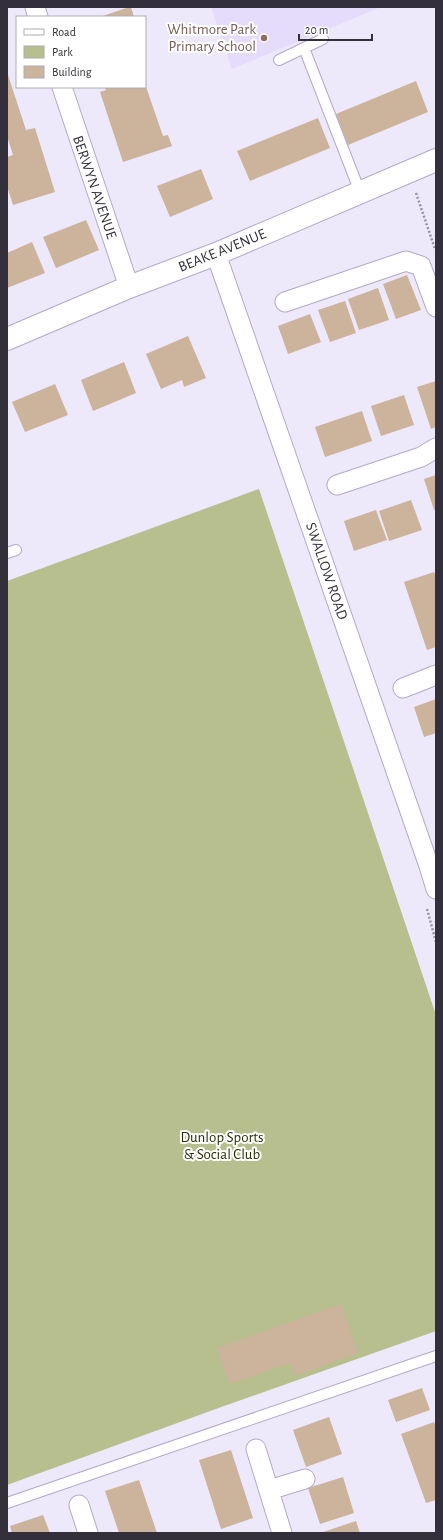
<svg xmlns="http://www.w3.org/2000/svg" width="443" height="1540" viewBox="0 0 443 1540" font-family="'Alegreya Sans',sans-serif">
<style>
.built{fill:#e5dbfa}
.green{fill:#b7bf8e}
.building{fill:#ccb39b}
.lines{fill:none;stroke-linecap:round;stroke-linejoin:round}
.service-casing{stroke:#b3a9c7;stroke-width:12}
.minor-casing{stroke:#b3a9c7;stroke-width:21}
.tertiary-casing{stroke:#b3a9c7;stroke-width:24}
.path{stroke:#9691a0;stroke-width:2.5;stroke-dasharray:2 2;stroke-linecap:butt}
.service{stroke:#fff;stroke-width:10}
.minor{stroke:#fff;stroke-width:19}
.tertiary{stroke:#fff;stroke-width:22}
.education-dot{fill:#8d6e63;stroke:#fff;stroke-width:1.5}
.labels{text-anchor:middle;stroke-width:4;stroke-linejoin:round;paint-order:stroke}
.education-label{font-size:15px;fill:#785e54;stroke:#fff;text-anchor:end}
.street-label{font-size:15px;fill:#332f3b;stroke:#fff}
.park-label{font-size:15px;fill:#292e04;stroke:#fff}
</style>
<rect width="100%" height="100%" fill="#eee8fb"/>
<path class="built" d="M211 7H381L232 69Z"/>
<path class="green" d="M259 489 436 1015V1331L224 1406 7 1485V581Z"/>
<path class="building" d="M129 7H131L134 17H100Z
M7 72 26 130 35 128 55 192 13 205 7 186V157L13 155 7 136Z
M416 81 428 112 348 145 336 114Z
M145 84 163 136 168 135 172 146 123 162 100 92 106 90 105 87H145Z
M318 118 330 148 250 181 237 151Z
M201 169 213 199 170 217 157 186Z
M86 220 99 250 56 268 43 237Z
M32 242 45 273 7 288V253Z
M407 275 421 310 396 319 383 284Z
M378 288 389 320 359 330 348 299Z
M345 301 356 333 330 342 318 310Z
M310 314 321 342 288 354 278 326Z
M188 336 206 378 184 387 182 380 161 389 146 354Z
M124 362 136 393 93 411 81 380Z
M436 381V427L431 429 417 387Z
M55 384 68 415 25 432 12 402Z
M404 395 414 425 381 436 371 406Z
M362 411 372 441 325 457 315 427Z
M436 475V509L434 510 424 479Z
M411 500 422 530 389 541 379 511Z
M376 510 387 540 354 551 344 521Z
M434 572 436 577V647L427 650 404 582Z
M436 699V733L424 737 414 707Z
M341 1304 358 1353 295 1376 290 1363 229 1384 217 1348Z
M422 1388 430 1410 396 1422 388 1400Z
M329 1417 342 1454 306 1467 293 1430Z
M434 1422 436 1427V1500L426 1503 401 1434Z
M231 1450 253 1518 221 1529 199 1460Z
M343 1477 354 1513 320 1524 308 1488Z
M139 1480 157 1533H119L105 1491Z
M43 1515 50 1533H12L10 1526Z
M356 1521 360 1533H324L323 1532Z"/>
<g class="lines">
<g class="service-casing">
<path id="service" d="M304 48 323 39
M279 60 304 48 360 192
M7 553 16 550
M7 1503 436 1356"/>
</g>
<g class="minor-casing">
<path id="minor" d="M35 7 38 17
M62 87 129 287
M216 254 429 866 436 889
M285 302 406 261 421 266 436 307
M337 485 421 457 436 448
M403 688 436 675
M256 1449 282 1533
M269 1490 305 1479
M79 1505 88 1533"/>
</g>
<g class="tertiary-casing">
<path id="tertiary" d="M7 339 129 287 216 254 436 160"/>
</g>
<path class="path" d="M416 193 435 249
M427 909 436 942"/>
<use href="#service" class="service"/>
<use href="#minor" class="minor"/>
<use href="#tertiary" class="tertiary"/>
</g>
<circle class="education-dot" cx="264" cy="38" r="4"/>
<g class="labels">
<g class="education-label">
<text x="256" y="34">Whitmore Park<tspan x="256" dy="17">Primary School</tspan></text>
</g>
<g class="street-label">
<text transform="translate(95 187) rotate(71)" y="5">BERWYN AVENUE</text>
<text transform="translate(222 250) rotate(-22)" y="5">BEAKE AVENUE</text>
<text transform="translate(327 571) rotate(71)" y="5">SWALLOW ROAD</text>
</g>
<g class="park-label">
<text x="222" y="1142">Dunlop Sports<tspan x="222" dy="17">&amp; Social Club</tspan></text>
</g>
</g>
<rect width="443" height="1540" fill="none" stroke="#332f3b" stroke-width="16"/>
<rect x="16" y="16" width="130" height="72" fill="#ffffff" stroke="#adacb1"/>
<rect x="24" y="29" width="20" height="6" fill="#ffffff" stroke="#adacb1"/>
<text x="52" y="36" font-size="12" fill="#332f3b">Road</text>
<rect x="24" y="46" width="20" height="12" fill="#b7bf8e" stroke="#adacb1"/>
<text x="52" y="56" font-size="12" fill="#332f3b">Park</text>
<rect x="24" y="66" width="20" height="12" fill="#ccb39b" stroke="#adacb1"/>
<text x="52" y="76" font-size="12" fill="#332f3b">Building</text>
<path d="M299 34v6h73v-6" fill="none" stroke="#332f3b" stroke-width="2"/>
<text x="305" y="34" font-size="12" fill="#332f3b" stroke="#ffffff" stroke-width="3" paint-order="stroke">20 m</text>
</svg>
